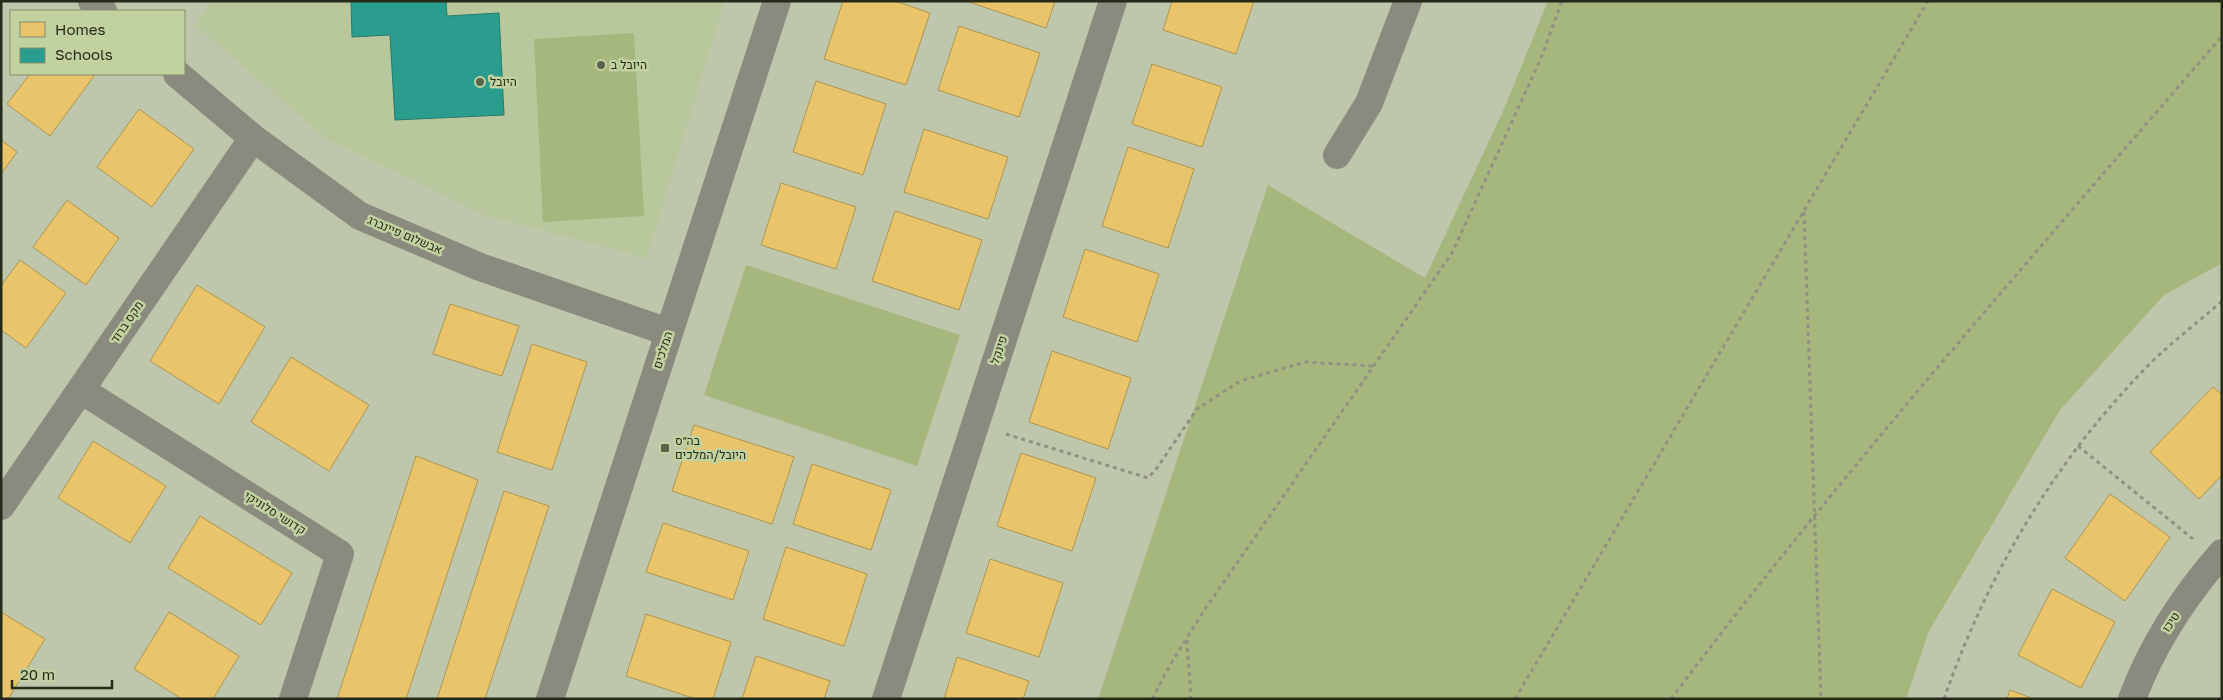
<svg xmlns="http://www.w3.org/2000/svg" width="2223" height="700" viewBox="0 0 2223 700" font-family="'Golos Text',Heebo,sans-serif">
<style>
.built{fill:#b9c89c}
.green{fill:#a6b77e}
.homes{fill:#e9c46a;stroke:#ae9651}
.schools{fill:#2a9d8f;stroke:#287b6b}
.lines{fill:none;stroke-linecap:round;stroke-linejoin:round}
.path{stroke:#909183;stroke-width:3;stroke-dasharray:4 4;stroke-linecap:butt}
.minor{stroke:#8b8a7e;stroke-width:28}
.poi-dot{fill:#5b624b;stroke:#c1d2a0;stroke-width:2}
.labels{text-anchor:middle;stroke-width:5;stroke-linejoin:round;paint-order:stroke}
.poi-label{font-size:12px;fill:#252b18;stroke:#c1d2a0;text-anchor:start}
.street-label{font-size:12px;fill:#252b18;stroke:#c1d2a0}
</style>
<rect width="100%" height="100%" fill="#bec7ab"/>
<path class="built" d="M213 1H725L647 258 484 215 326 139 195 25Z"/>
<path class="green" d="M1548 1H2222V263L2164 295 2060 410 1929 631 1906 699H1098L1268 185 1425 278 1504 109Z
M634 33 644 216 543 222 534 39Z
M746 265 960 335 917 466 704 395Z"/>
<path class="homes" d="M843 1H895L930 13 906 85 824 59Z
M966 1H1055L1046 28Z
M1172 1H1254L1236 54 1163 30Z
M959 26 1040 53 1019 117 938 90Z
M1152 64 1222 87 1202 147 1132 124Z
M30 74H91L94 76 50 136 7 104Z
M816 81 886 104 863 175 793 152Z
M139 109 194 149 152 207 97 167Z
M924 129 1008 157 988 219 904 192Z
M1 140 17 152 1 174Z
M1128 147 1194 169 1168 248 1102 226Z
M781 183 856 207 836 269 761 245Z
M67 200 119 238 86 285 33 247Z
M895 211 982 240 959 310 872 281Z
M1085 249 1159 274 1137 342 1063 317Z
M20 260 66 293 26 348 1 330V286Z
M197 285 265 327 219 404 150 361Z
M450 304 519 326 502 376 433 354Z
M532 344 587 362 552 470 497 452Z
M1052 351 1131 378 1108 449 1029 422Z
M291 357 369 405 329 471 251 422Z
M2213 387 2222 395V475L2199 499 2150 452Z
M694 425 794 457 772 524 672 491Z
M93 441 166 486 130 543 58 498Z
M1021 453 1096 478 1072 551 997 526Z
M416 456 478 480 406 699H337Z
M812 464 891 490 871 550 793 524Z
M504 491 549 506 485 699H437Z
M2110 494 2170 537 2125 601 2065 558Z
M200 516 292 573 261 625 168 568Z
M663 523 749 551 733 600 646 572Z
M786 547 867 574 844 646 763 619Z
M990 559 1063 583 1039 657 966 633Z
M2052 589 2115 622 2081 688 2018 655Z
M1 612 45 639 8 699H1Z
M169 612 239 656 213 699H182L134 669Z
M646 614 731 642 713 699H696L626 676Z
M756 656 830 681 824 699H742Z
M957 657 1029 681 1023 699H944Z
M2010 690 2034 699H2007Z"/>
<path class="schools" d="M351 1H446L447 16 499 13 504 115 395 120 390 35 352 37Z"/>
<g class="lines">
<path class="path" d="M1804 212 1821 699
M1006 434 1148 478 1157 468 1197 409 1240 381 1305 362 1373 366
M2078 446 2193 539
M1187 640 1191 699
M1152 699 1170 665 1203 612 1452 253 1541 58 1562 1
M1515 699 1928 1
M1671 699C1844 469 2035 254 2222 36
M1944 699C1986 578 2051 467 2140 374 2165 347 2195 325 2222 301"/>
<path class="minor" d="M92 1 103 11
M177 74 253 138 360 216 480 267 668 332
M1337 155 1369 103 1408 1
M81 390 340 554 293 699
M1 506 253 138
M550 699 777 1
M886 699 1113 1
M2132 699C2152 646 2184 596 2222 553"/>
</g>
<g class="poi-dot">
<circle cx="601" cy="65" r="5"/>
<circle cx="480" cy="82" r="5"/>
<rect x="660" y="443" width="10" height="10" rx="2.5"/>
</g>
<g class="labels">
<g class="poi-label">
<text x="611" y="69">היובל ב</text>
<text x="490" y="86">היובל</text>
<text x="675" y="445">בה״ס<tspan x="675" dy="14">היובל/המלכים</tspan></text>
</g>
<g class="street-label">
<text transform="translate(405 235) rotate(23)" y="4">אבשלום פיינברג</text>
<text transform="translate(127 322) rotate(-56)" y="4">מקס ברוד</text>
<text transform="translate(663 350) rotate(-72)" y="4">המלכים</text>
<text transform="translate(999 350) rotate(-72)" y="4">פינקל</text>
<text transform="translate(275 513) rotate(32)" y="4">קדושי סלוניקי</text>
<text transform="translate(2171 622) rotate(-56)" y="4">טיכו</text>
</g>
</g>
<rect width="2223" height="700" fill="none" stroke="#252b18" stroke-width="5"/>
<rect x="10" y="10" width="175" height="65" fill="#c1d2a0" stroke="#838f6a"/>
<rect x="20" y="22" width="25" height="15" fill="#e9c46a" stroke="#838f6a"/>
<text x="55" y="35" font-size="15" fill="#252b18">Homes</text>
<rect x="20" y="48" width="25" height="15" fill="#2a9d8f" stroke="#838f6a"/>
<text x="55" y="60" font-size="15" fill="#252b18">Schools</text>
<path d="M12 680v8h100v-8" fill="none" stroke="#252b18" stroke-width="2.5"/>
<text x="20" y="680" font-size="15" fill="#252b18" stroke="#c1d2a0" stroke-width="4" paint-order="stroke">20 m</text>
</svg>
